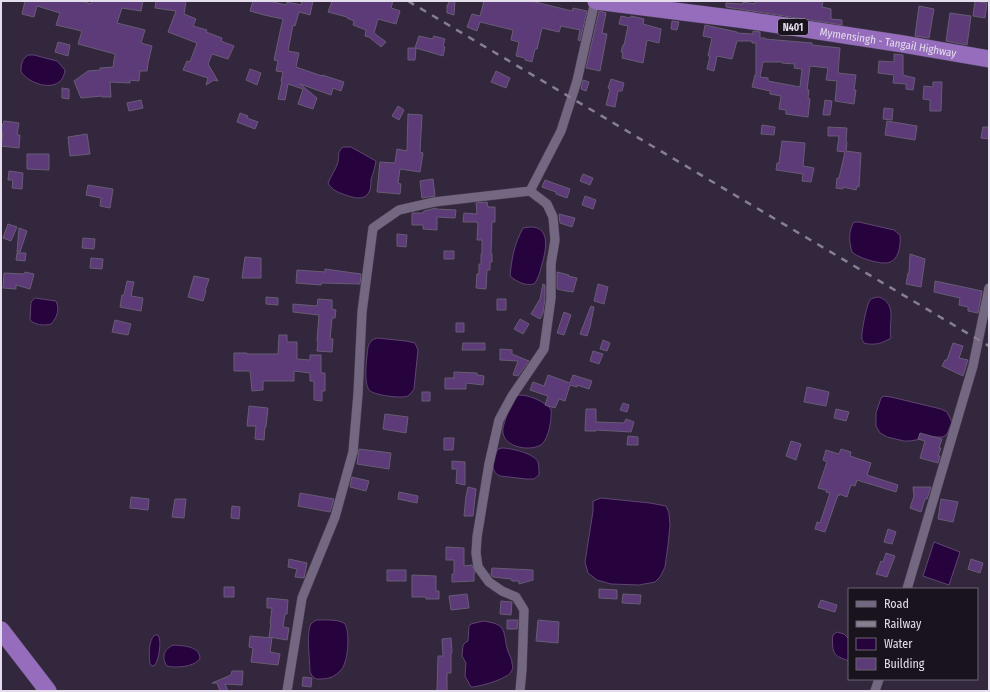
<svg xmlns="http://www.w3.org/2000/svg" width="990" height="692" viewBox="0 0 990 692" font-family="'Fira Sans Condensed',sans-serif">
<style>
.water{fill:#27033d;stroke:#604472}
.building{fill:#5c3b78;stroke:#685c75;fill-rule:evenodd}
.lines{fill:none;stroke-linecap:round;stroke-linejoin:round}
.street-casing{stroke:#4f4558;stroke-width:10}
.highway-casing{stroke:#4f4558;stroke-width:18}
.street{stroke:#746781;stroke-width:9}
.highway{stroke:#966dbc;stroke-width:17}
.rail{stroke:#887e91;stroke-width:2.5;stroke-dasharray:7 7;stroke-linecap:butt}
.labels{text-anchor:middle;stroke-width:4;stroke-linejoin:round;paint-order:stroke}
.shield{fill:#18131d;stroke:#a7a0ae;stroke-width:1}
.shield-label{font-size:10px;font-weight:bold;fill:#e4ddec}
.street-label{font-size:11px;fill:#e4ddec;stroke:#18131d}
</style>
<rect width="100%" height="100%" fill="#33273e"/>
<path class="water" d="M28 55H34L57 61 65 70C63 89 43 88 30 80 26 78 24 75 21 72 21 63 22 60 28 55Z
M343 147H351L376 161C375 168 373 173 371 179 371 183 371 189 369 192 364 202 351 197 343 194 337 192 331 189 328 183 331 176 336 169 338 162 340 154 336 154 343 147Z
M854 222H859L894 230 900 235C901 245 899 263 885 263 881 263 876 262 872 261 865 259 858 257 852 252 849 242 848 231 854 222Z
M530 227C551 226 546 251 542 264 540 271 539 278 534 284 525 286 517 282 510 276 512 257 514 245 523 228Z
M879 297C898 304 888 323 891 338 883 343 874 346 864 343 863 341 862 340 862 338 861 332 867 304 870 300 872 298 876 297 879 297Z
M35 298 56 301C60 309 57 318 51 324 44 326 35 325 30 320L31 302Z
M377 338 406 341 415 343 418 350 414 389C412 391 411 394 408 396 402 399 373 395 369 390 363 382 367 357 368 347 370 342 371 340 377 338Z
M519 395C530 395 543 401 551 409 552 418 549 438 542 444 532 452 505 448 503 433 502 427 506 419 508 412 510 405 512 398 519 395Z
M884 396 891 397 941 409 947 412 952 422 947 434 943 437H932L910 441H904L887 437 880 433 876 426V413L881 398Z
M502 448C510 448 534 453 538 462 539 465 539 471 539 475L534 479H526L500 476C489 471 494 459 497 451L498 449Z
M601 498 650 503 666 506 669 513 670 525 668 545 665 567 660 577 655 582 639 585 611 584 597 580 588 573 585 562 593 511V501Z
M934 542 960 552 949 585 923 576Z
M316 620C324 620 337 619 344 623 350 628 348 655 345 662 344 666 342 670 339 672 332 679 325 679 316 679L312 676 310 672C310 661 306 632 311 624 313 622 315 621 316 620Z
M483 621C489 622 497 623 501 627 506 633 505 644 508 651 509 655 512 658 512 663 513 666 513 669 511 672 507 679 479 687 471 687L465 676 466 663 462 656 463 645 465 643 468 641 469 626 471 624Z
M837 632 844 634 849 639V661C845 659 839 658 836 655 832 651 832 641 833 635Z
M155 635H158C162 641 159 659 155 665L152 666 150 664C149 656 148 640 155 635Z
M174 645C184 646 200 646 200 659 198 660 197 662 195 663 188 667 174 668 167 666 161 658 164 648 174 645Z"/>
<path class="building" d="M25 1H81L91 4 92 1H143L141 11 122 8 117 23 145 30 141 43 152 46 148 63 147 71H140L139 81 130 80V83L110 82 111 97H102V96L81 98 74 81 88 71 100 70V68L113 67 115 54 78 44 82 31 56 25 60 13 37 6 34 17 22 14Z
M156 1H186L184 14 196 19 193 26 207 30 206 32 222 38 221 41 234 46 228 59 212 54 208 64 218 81 214 80 206 85 208 78 183 70 187 61 190 62 197 43 168 32 176 11 155 8Z
M253 1H269L286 5 287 2 301 5 302 1H313L310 15 299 12 295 26 293 25 288 51 299 53 296 67 322 76V75L344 82 341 91 333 88 331 95 300 84 317 98 313 109 298 104 303 89 288 84 285 100 278 99 282 82 281 81 283 72 276 71 278 61 274 60 280 32 283 19 264 15 250 11Z
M332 1H393L391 8 400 11 396 24 378 19 374 33 386 42 381 47 369 37 365 36 366 30 353 25 354 21 347 18V17L328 12Z
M449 1H455L454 15 447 13V5H448Z
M484 1H531L572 11 573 8 587 11 580 41 578 40 580 30 561 26 559 32 542 28 537 49H535L532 62 525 60V58L516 56 519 42 511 40 513 30 480 22 477 31 467 27 472 14 480 16Z
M755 1H823L822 7 831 9V19L842 20V25L726 7V3L743 4V2L755 4Z
M975 1 987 3 985 18 973 16Z
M919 6 934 9 929 38 915 36Z
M599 11 606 13 602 33 607 34 600 71 586 68Z
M950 13 971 16 967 45 946 41Z
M621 16 630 18 631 16 644 19 643 24 661 29 659 43 647 40 643 63 622 58 623 52H621L623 45H624L628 26 619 24Z
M672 21 679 22 677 30 671 29Z
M705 25 737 32V33L753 34V31L760 32V38H765V39L812 43V45L840 48 838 73 856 75 854 90H856L854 104 835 101 837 81 826 80 828 68 810 66 807 90H809L808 98 810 99 808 117 786 114V110L779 109 781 96 770 94V91L752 87 755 75 756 76V43H752V41H737L732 59 717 56 714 71 707 69 710 56H708L712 38 703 36ZM763 62H782V63L795 64 794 68 802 69 800 87 768 81V78L760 77Z
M419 36 432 39 434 36 445 39 443 46 445 47 443 56 416 48 415 60H408V48H415Z
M58 42 70 45 68 56 55 52Z
M894 54 903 55V75L915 78 913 90 906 89V84L893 83 894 75 878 73 879 61 894 62Z
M250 69 261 73 257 85 246 80Z
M496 71 510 78 506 88 491 82Z
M611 79 624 83 622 91H618L615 107 606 105 610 89 608 88Z
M583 80 589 82 586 91 581 89Z
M933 82H942L941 111H930V100L923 99 924 86 933 87Z
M62 88 69 89V99L62 98Z
M141 100 143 108 129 111 127 103Z
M825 100 832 101 830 115H823Z
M398 106 404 110 399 120 392 116Z
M884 108 893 109 892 120 883 119Z
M240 113 248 116 247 118 258 122 255 129 237 122Z
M408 114 422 115 420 152 423 153 420 172 400 169 398 183 401 184 400 194 377 192 380 162 395 163 397 149 407 151Z
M4 121 19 123 17 135H20L19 148 1 146 3 132H1V129Z
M887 121 917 126 915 140 885 135Z
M762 125 775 127 774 135 761 134Z
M828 127 847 128 846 141 847 142 846 151 861 153 859 187 857 186 856 190 843 187V189L836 188 837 178H839L845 152 837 151 839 136H828Z
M983 127H989V139L981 138Z
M87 134 90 154 70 156 68 137Z
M782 141 805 143 803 166 814 168 811 182 802 181 803 174 776 170 777 163H779Z
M27 154H49V170L27 169Z
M9 171 23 173 22 189 12 188 13 180H8Z
M583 174 593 178 590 185 580 181Z
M433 179 435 196 422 198 420 181Z
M545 180 570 189 567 198 556 194V192L542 187Z
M88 185 113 189 110 208 100 206 101 198 86 195Z
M585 196 596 200 593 209 582 205Z
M487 202 488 207H495V222H492L491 254H492V262H490V270H487L486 289 476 288 477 274H479V264H481V254H482V240H477L478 223H477V222H463L464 213 477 214 476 203Z
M436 208V209L456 210 455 218 437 217V230L423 229V225H412V213H423L424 211Z
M559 214 575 218 572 227 560 223Z
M8 224 17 227 11 241 3 238Z
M19 228 27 231 20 252H17Z
M397 234 407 235 406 247 397 246Z
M83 238 95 239 94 249 82 248Z
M444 251H454V259H444Z
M17 253H26L25 261 16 260Z
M910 254 925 259 921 287 906 284 908 273H909Z
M245 257 261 258V278H242Z
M91 258 103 259 102 269 90 268Z
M325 269 361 274 360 284 322 283 321 285 296 283 297 270 325 272Z
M25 272 34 274 30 289 16 285V289L3 288 4 273 24 274Z
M557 272 569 275 568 276 577 278 573 292 566 291 557 289Z
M194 276 209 279 205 291H206L203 301 188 297Z
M127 281 134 282 131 296 143 298 141 311 120 307 122 295H124Z
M935 281 982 291 978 313 968 311V307L959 305 960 298 934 292Z
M543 284 545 285V298L543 313 540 319 531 314 540 299Z
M598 284 608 287 604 304 594 301Z
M266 297 278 298V305L266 304Z
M318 299 332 300V309L336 310 335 318H332L330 339H333L332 352 317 351 318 341H317L319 315 293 312V304L317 306Z
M497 299H506V310H497Z
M591 306 594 307 590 327 587 336 580 334Z
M564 312 571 315 564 335 557 333Z
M520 319 529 324 523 334 514 329Z
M115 320 131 324 128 335 112 332Z
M456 323H464V332H456Z
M279 335H287V342H297V359L310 360V355H321V373H325V391H322V401L314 400V381H310V373L294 371V381H263V390L252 391 250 371H234V353H247V354H278Z
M603 340 610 343 607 351 600 349Z
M463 343H485V350H462Z
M953 343 963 346 959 358 968 360 963 376 942 366 945 360H947Z
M500 349 512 350V354L529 361 518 376 513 375 518 361 500 360Z
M593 351 603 354 599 364 590 361Z
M454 372 477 373V375L484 376 483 385 466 383V389H445V378H454Z
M548 375 570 383 573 375 592 381 589 389 577 385V387L570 385 565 401 559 399 555 408 545 405 548 396 530 390 533 382 544 386Z
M807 387 829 392 826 406 804 402Z
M422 392H430V401H422Z
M623 403 629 405 627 412 620 410Z
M249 406 268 408 266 427H265L264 440 255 439 256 426H247Z
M586 409H596V422L624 423 626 419 634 422 631 432 596 430V431H585Z
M836 409 849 412 846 421 834 418Z
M385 414 408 417 406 433 383 429Z
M920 433 942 439 939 448H941L938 456H940L938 463 920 458 925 441 918 439Z
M628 436 638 437V445H627Z
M444 438H454L453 450H444Z
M791 441 801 444 796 460 786 456Z
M359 449 391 453 389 469 357 464Z
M841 449 851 452 850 456 871 463 867 475 898 485 896 492 857 480 855 486 851 485 847 497 839 494V496L838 495 825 532 815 529 817 522 820 523 830 493 826 492V490L818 488 827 462 823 460 826 450 839 454Z
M452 461 465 462V485L456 483 457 469H452Z
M352 477 369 481 366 491 350 487Z
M468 487 476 489 473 516H464L466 496Z
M913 487H931L927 499H925L921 512 910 508 914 496Z
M399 492 418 496 417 503 398 499Z
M300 493 334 499 330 512 298 506Z
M131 497 149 499 148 510 130 508Z
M175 499H186L184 518 172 517Z
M941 499 958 502 953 522 938 519Z
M232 506 240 507 239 519 231 518Z
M888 529 896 532 892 544 884 542Z
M446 547 464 548V566L472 565 475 573H474V581L452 582V574H454V560H446Z
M886 553 895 556 887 577 876 574 881 561 883 562Z
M289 559 307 563 304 578 295 577 297 569 288 567Z
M971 559 983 563 980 573 968 569Z
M492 568 533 570V580L519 584V581H512L511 579 493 577 491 575Z
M387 570H406V581H387Z
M412 575 436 576V591H439V599H426V597H412Z
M224 587H234V597H224Z
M599 589 617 590V599L599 598Z
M467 594 469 608 451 610 449 596Z
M623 594 641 595 640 604 622 603Z
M267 598 288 600 287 614H285L283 627 289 628 287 640 269 637 271 624H270L272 608H267Z
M821 600 837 605 835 612 818 607Z
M501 601 512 602 511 615 500 614Z
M507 620H518L517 629H507Z
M538 620 559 622 558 643 536 641Z
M250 636 272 638 270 652 280 654 278 665 251 662 253 648 249 647Z
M451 638 452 653H451V673H447V691H437L438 656H443L442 639Z
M232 671H243L242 685 225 684 228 691H220L217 683H212L231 675Z
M303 677 312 678 311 687 302 686Z"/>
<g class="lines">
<g class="street-casing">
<path id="street" d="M907 589 973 366 989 288
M287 691 302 598 335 517 353 452 358 394 362 312 373 228 399 210 434 202 530 191 561 131 577 81 595 1
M520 691 522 669 524 610 516 597 502 591 489 582 478 567 476 553 477 537 489 464 499 420 512 396 544 349 551 298V264L555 240 553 217 547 204 530 191
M875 691 879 679"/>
</g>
<g class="highway-casing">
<g id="highway">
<path id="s1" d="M596 1 746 20 903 44 989 59"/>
<path d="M1 630 48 691"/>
</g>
</g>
<use href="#street" class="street"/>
<use href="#highway" class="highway"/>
<path class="rail" d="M408 1 989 346"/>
</g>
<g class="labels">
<rect class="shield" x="778" y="19" width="30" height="16" rx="3"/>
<g class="shield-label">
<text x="793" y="31">N401</text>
</g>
<g class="street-label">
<text dy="4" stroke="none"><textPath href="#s1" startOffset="295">Mymensingh - Tangail Highway</textPath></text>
</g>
</g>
<rect width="990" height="692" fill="none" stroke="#e4ddec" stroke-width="4"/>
<rect x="848" y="588" width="130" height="92" fill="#18131d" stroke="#6a6470"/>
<rect x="856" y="601" width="20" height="6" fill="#746781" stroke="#6a6470"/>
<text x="884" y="608" font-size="12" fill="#e4ddec">Road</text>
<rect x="856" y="621" width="20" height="6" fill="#887e91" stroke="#6a6470"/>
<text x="884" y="628" font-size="12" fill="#e4ddec">Railway</text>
<rect x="856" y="638" width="20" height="12" fill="#27033d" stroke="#6a6470"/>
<text x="884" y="648" font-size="12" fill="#e4ddec">Water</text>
<rect x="856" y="658" width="20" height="12" fill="#5c3b78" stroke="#6a6470"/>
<text x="884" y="668" font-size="12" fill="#e4ddec">Building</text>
</svg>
